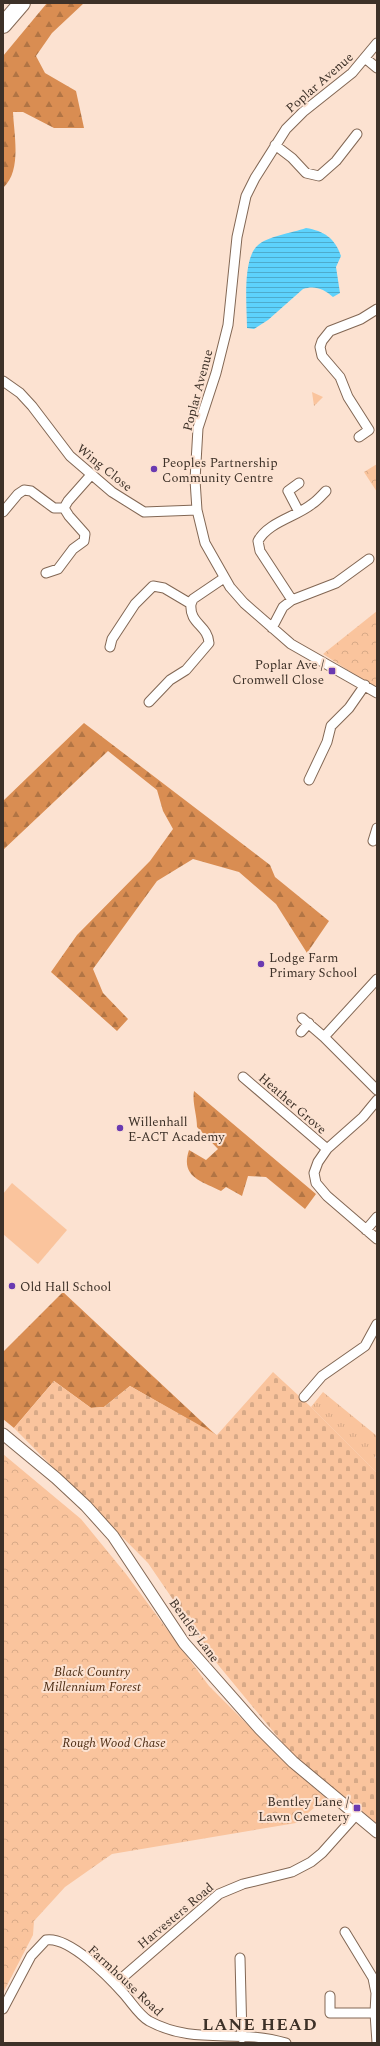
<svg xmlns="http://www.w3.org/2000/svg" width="380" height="2046" viewBox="0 0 380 2046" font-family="Spectral,serif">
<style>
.grass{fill:url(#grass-tufts)}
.forest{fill:url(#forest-firs)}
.cemetery{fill:url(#cemetery-stones)}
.park{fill:url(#park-crowns)}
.pitch{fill:#fac49d}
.water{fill:url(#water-rules)}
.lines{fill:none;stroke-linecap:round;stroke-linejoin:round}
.minor-casing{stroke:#826754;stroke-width:11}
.tertiary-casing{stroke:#826754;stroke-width:13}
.motorway-casing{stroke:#826754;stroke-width:18}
.minor{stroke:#fff;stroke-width:9}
.tertiary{stroke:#fff;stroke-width:11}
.motorway{stroke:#fff;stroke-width:16}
.poi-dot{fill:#6a3ab1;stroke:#fce2d1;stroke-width:1.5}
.labels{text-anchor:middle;stroke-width:4;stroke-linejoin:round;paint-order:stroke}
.street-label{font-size:13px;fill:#3d3128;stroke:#fce2d1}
.poi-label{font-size:13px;fill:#3d3128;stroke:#fce2d1;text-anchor:start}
.park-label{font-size:13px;font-style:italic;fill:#4e2e15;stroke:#fce2d1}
.district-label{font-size:17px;font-weight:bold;letter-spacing:1px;fill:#3d3128;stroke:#fce2d1}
</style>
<defs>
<pattern id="grass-tufts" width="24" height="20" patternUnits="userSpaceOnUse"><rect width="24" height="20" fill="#fac49d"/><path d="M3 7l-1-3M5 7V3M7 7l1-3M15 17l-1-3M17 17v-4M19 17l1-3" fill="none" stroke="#d7a987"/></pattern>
<pattern id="forest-firs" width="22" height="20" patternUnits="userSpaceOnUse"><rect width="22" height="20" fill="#d98d52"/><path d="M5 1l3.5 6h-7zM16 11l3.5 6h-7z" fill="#b17444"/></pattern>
<pattern id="cemetery-stones" width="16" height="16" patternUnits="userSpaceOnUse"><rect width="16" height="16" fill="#fac49d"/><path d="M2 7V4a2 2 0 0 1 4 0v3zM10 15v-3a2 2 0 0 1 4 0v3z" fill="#d7a987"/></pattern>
<pattern id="park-crowns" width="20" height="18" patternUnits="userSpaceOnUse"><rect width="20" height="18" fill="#fac49d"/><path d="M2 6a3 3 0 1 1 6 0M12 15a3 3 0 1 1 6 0" fill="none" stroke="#d7a987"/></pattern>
<pattern id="water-rules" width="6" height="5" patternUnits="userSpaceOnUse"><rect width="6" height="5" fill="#5dd2fc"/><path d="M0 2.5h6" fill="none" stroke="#4eabcc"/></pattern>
</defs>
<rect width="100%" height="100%" fill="#fce2d1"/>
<path class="grass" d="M312 392 323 397 314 406Z
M323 1392 377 1436V1455L375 1457 377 1459V1473L311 1407Z"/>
<path class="forest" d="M47 3H84L52 33 36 56 45 73 76 91 84 128H54L23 112H13C14 135 22 171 3 188V56Z
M84 723 270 865 275 877 329 921 307 953 276 904 239 872 193 859 157 881 93 969 103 993 128 1019 117 1031 51 972 77 935 150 861 173 829 163 811 157 790 108 751 3 850V801Z
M194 1091 316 1194 305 1209 266 1177 248 1176 242 1196 226 1187 221 1191C201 1181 180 1177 189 1150L206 1160 218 1149 197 1127C197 1114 192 1103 194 1091Z
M63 1292 217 1436 130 1386 104 1407 91 1408 54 1381 14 1428 3 1419V1352Z"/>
<path class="cemetery" d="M273 1372 311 1407 377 1473V1824L291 1753 215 1661 148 1563 14 1428 54 1381 91 1408 104 1407 130 1386 217 1435Z"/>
<path class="park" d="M377 464V492L364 472Z
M377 611V689L323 654Z
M3 1454 81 1519 126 1574 209 1686 292 1769 326 1798 296 1823 112 1854 65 1887 34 1921 33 1935 3 1993Z"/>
<path class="pitch" d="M12 1183 67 1230 38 1264 3 1234V1194Z"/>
<path class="water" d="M306 228C324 231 335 238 341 256L336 267 340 293 333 297C324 289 315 285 303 289L268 320 254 329 247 328C247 307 242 261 257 246 267 236 292 233 306 228Z"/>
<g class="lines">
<g class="minor-casing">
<path id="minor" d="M377 43 352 73 303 112 286 129 255 178 246 196 237 237 228 325 216 373 198 428 195 480 197 510 205 543 230 587 244 603 291 644 377 693
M365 58 377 68
M275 145 292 158 306 173 319 176 336 161 357 134
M3 381 20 393 32 406 70 456 112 492 144 512 197 510
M359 437 369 430 348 397 340 377 322 356 320 347 322 341 330 331 361 319 377 309
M326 491C322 495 317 501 312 504 296 517 268 522 258 541L260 551 292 600 336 583 369 559
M64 508 68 501 91 475
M3 512 18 494 24 490 31 491 54 508H64L69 516 85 534 84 541 73 549 58 569 46 573
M299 512 288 491 299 483
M191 604 193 599 224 578
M272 628 283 607 292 600
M110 647 112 639 135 604 153 586 164 588 191 604C189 624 208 625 209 643L186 670 170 680 149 702
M309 780 327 742 331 726 349 708 365 685
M373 841 377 828
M377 979 324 1037 377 1090
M302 1018 324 1037
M301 1032 309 1023
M243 1077 327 1149
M377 1100 363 1117 327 1149 318 1162 314 1173 316 1183 327 1196 377 1239
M366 1230 377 1217
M304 1397 322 1376 365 1346 377 1324
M345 1932 373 1978 376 1993 375 2013 377 2043
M240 1958 242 2038
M115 1984 219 1894 243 1884 292 1872 311 1862 322 1853 356 1815
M330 1996V2013H375
M3 2009 31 1956 46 1940C69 1936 109 1977 124 1994 132 2003 139 2015 149 2021 195 2046 237 2028 286 2043"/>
</g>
<g class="tertiary-casing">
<path id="tertiary" d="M3 1434 56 1478 86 1506 113 1536 184 1643 260 1729 293 1762 377 1832"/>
</g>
<g class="motorway-casing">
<path id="motorway" d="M3 25 22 3"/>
</g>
<use href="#minor" class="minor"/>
<use href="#tertiary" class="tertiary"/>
<use href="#motorway" class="motorway"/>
</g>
<g class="poi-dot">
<circle cx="154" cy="469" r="4"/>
<rect x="328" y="667" width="8" height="8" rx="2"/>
<circle cx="261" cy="964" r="4"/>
<circle cx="120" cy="1128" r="4"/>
<circle cx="12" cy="1286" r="4"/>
<rect x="353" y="1804" width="8" height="8" rx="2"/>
</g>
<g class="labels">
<g class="street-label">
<text transform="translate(319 82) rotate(-41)" y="5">Poplar Avenue</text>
<text transform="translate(197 390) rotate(-75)" y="5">Poplar Avenue</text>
<text transform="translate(105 467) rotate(39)" y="5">Wing Close</text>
<text transform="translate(293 1103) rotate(41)" y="5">Heather Grove</text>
<text transform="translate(195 1630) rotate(54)" y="5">Bentley Lane</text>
<text transform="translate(175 1915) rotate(-40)" y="5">Harvesters Road</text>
<text transform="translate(126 1980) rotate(43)" y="5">Farmhouse Road</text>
</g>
<g class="poi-label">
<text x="162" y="467">Peoples Partnership<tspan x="162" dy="15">Community Centre</tspan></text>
<text x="324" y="669" text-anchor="end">Poplar Ave /<tspan x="324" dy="15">Cromwell Close</tspan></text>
<text x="269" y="962">Lodge Farm<tspan x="269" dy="15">Primary School</tspan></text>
<text x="128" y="1126">Willenhall<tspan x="128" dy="15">E-ACT Academy</tspan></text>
<text x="20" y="1291">Old Hall School</text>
<text x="349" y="1806" text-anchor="end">Bentley Lane /<tspan x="349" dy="15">Lawn Cemetery</tspan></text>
</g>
<g class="park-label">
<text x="92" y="1676">Black Country<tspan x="92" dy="15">Millennium Forest</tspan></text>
<text x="114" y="1747">Rough Wood Chase</text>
</g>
<g class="district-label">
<text x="260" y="2030">LANE HEAD</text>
</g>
</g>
<rect width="380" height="2046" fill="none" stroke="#3d3128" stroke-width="8"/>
</svg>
